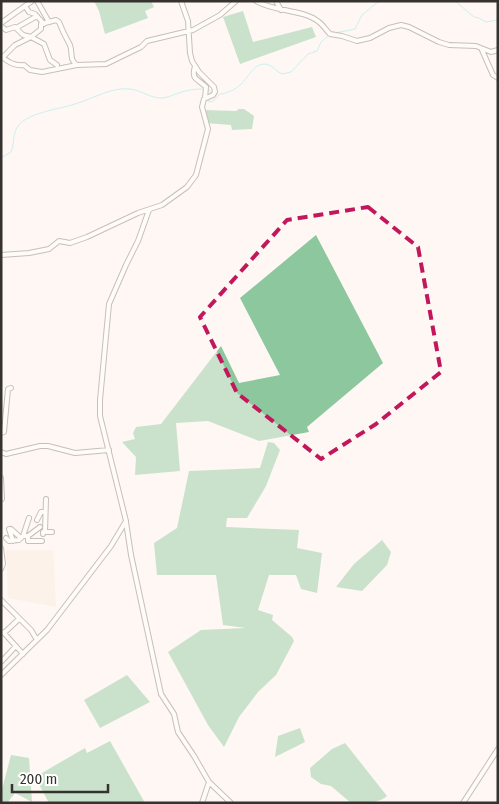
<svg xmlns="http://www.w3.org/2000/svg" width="499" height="804" viewBox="0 0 499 804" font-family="'Fira Sans Condensed',sans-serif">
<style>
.built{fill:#fceade}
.forest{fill:#8cc79d}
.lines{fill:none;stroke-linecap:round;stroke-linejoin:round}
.stream{stroke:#8ee7ee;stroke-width:1}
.street-casing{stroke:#867c75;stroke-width:6}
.street{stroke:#fff;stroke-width:4}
.marked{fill:none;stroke:#c2185b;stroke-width:4;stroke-dasharray:10 6;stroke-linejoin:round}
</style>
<rect width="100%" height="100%" fill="#fef7f3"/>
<path class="built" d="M6 550H53L56 607 8 598Z"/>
<path class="forest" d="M94 1H151L154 7 145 11 148 18 105 34 99 11Z
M243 11 253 42 312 27 316 37 240 64 223 17Z
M239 109H244L254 116 252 129 232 130 231 125 205 123 204 110 236 111Z
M316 235 383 363 307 427 309 432 259 441 208 421 176 423 180 471 135 475 136 457 122 442 135 439 133 433 136 427 161 424 221 346 239 383 280 375 240 298Z
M268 442 274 443 280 450 266 486 247 518H227L226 527 299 530 297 548 322 553 317 593 301 589 296 575H269L258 610 273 615 272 620 292 637 294 641 276 675 258 692 239 717 224 747 208 725 168 652 201 630 246 628 223 625 216 575H157L154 543 177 528 189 471 260 468Z
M382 540 391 552 387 565 362 591 336 587 354 564Z
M127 675 150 702 100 728 84 700Z
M300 728 305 742 275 757 278 736Z
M110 741 145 803H49L35 777 85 748 87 753Z
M345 743 387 796C378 804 363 803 351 803L331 786 321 784 311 777 310 768 332 749Z
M11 755 29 758 32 802 15 793 7 803H1V793Z"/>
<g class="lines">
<path class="stream" d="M455 1 474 17 479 18 486 22 498 20
M335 33 355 29 362 15 378 2 382 1
M208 99 209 102 213 101 220 94C228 93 235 90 241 84 249 77 255 60 269 65 274 67 277 72 282 74L291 72 308 54 317 51 321 42 329 35
M1 158 11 152C15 143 12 134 18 126 28 112 62 109 78 103 95 98 111 87 130 89 141 90 151 99 163 98 170 97 177 93 185 91 192 89 200 89 208 89L211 92V94"/>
<g class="street-casing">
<path id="street" d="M37 1 49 22 41 24V29L31 37 44 44 50 60 57 65
M256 1C274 12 303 9 319 22 323 25 326 30 330 34L342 36 357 41 370 38 389 28 401 25 409 27 439 42 449 45 476 46 491 52 498 50
M276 1 281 10
M25 6 29 12 35 14 44 24
M49 22 56 20 59 22C62 30 66 38 70 45 73 53 69 60 77 65
M1 23 32 1
M1 26 6 30 15 27 23 35 31 37
M16 28 37 16
M482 50 493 75 498 78
M1 56C8 62 14 66 24 65L30 70 42 72 77 65 106 64 141 47 147 41 193 30 220 15 236 1
M3 57 15 45 31 37
M195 66C191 80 197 78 206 87L205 98
M1 255 29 253 49 249 59 241 70 243 87 237 138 213 162 205 187 187 196 175 208 129 202 107 204 99 213 95 215 92 214 87 199 72 192 61 190 53 188 21 181 1
M1 433 4 432 8 389 11 388
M1 452 6 454 40 446H48L75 453 109 450
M1 478 2 499
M37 520 41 512H45
M126 522 131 555 161 694 174 714 178 732 194 756 209 782 231 803
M9 529 13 541
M11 529 21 538
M45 532 46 499
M43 534V532H52
M23 536H28L40 527
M28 536V541H42
M6 538 9 541 19 540 23 536 29 518
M1 548 3 564 1 569
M1 600 31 630 37 640
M1 632 4 633 23 654
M4 633 19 619
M1 662 16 646
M1 675 47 630 111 546 126 521 100 416V400L109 304 126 265 138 241 149 210
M202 803 209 782
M463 803 498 749"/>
</g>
<use href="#street" class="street"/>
</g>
<path d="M0 0H499V804H0ZM368 207 418 247 441 372 376 424 321 459 237 393 200 317 287 220Z" fill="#fef7f3" fill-opacity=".55" fill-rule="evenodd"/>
<path class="marked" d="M368 207 418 247 441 372 376 424 321 459 237 393 200 317 287 220Z"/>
<rect width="499" height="804" fill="none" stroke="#36322f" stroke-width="5"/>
<path d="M12 784v8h96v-8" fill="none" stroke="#36322f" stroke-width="2.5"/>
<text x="20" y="784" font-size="15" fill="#36322f" stroke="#ffffff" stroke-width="4" paint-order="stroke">200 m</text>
</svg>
